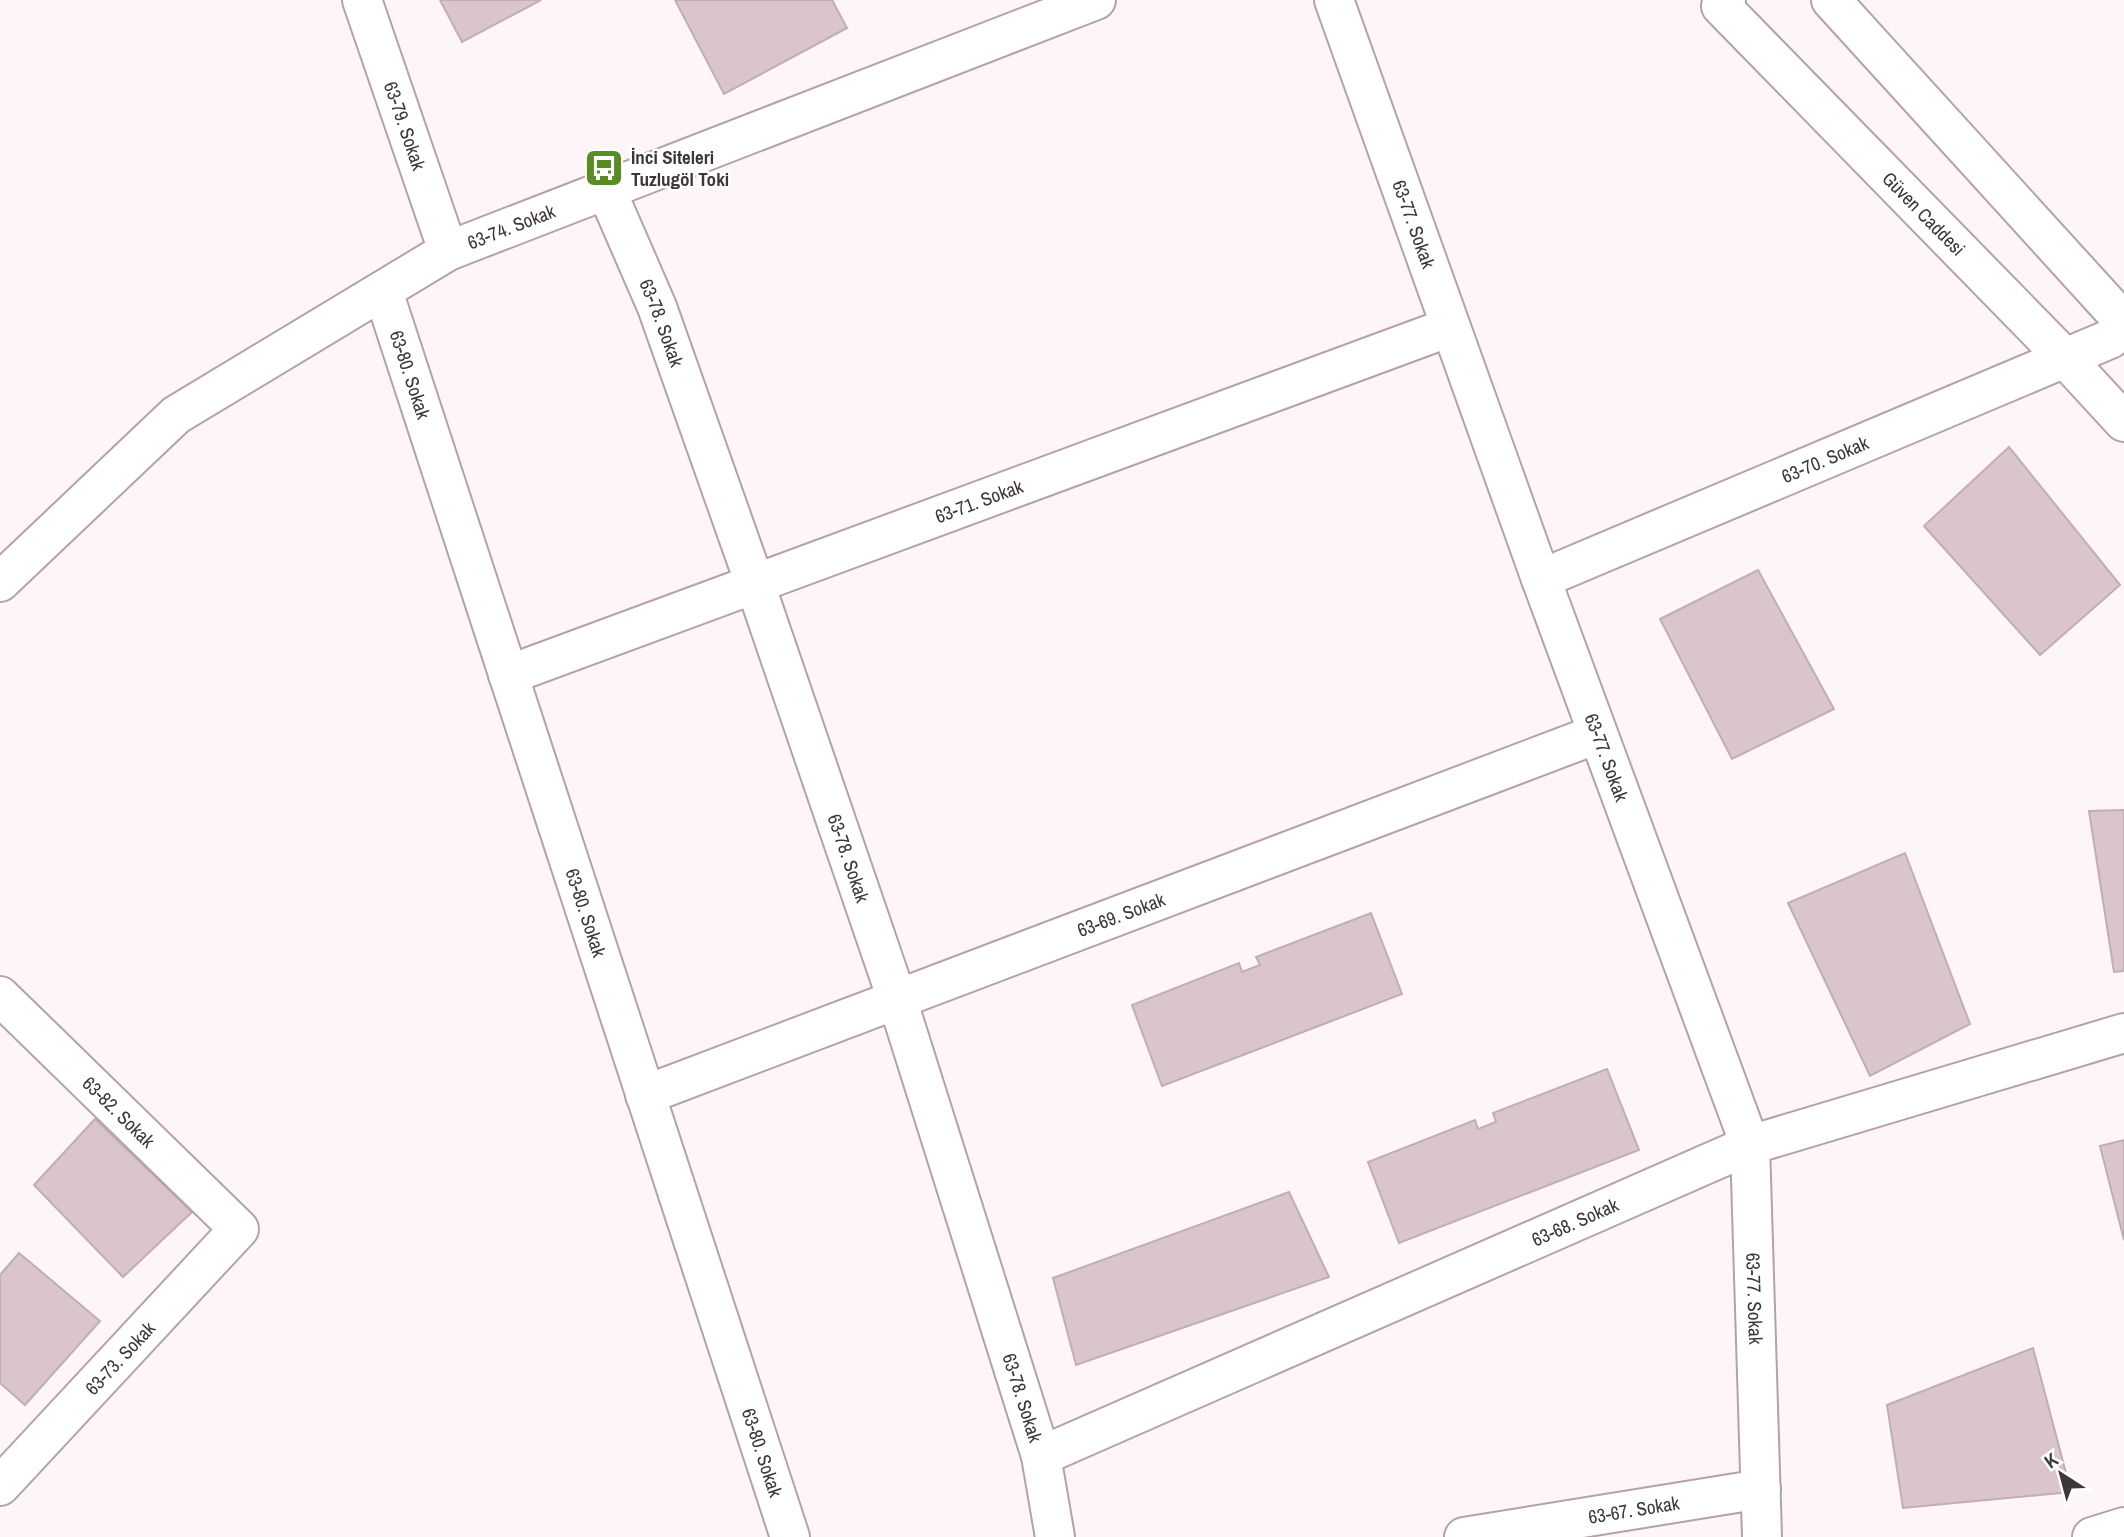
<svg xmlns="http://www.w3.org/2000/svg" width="2124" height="1537" viewBox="0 0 2124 1537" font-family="'Archivo Narrow',sans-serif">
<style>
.building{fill:#dac5cb;stroke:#c1adb3;stroke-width:2}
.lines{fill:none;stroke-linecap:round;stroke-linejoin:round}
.minor-casing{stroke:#b5a1a8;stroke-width:42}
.minor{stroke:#fff;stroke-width:38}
.labels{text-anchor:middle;stroke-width:5;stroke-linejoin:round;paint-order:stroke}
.street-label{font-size:19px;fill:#3e3639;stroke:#fff}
.poi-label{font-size:19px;font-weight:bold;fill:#3e3639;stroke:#fff;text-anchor:start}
</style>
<rect width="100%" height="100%" fill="#fef5f8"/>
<path class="building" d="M440 0H541L462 42Z
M675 0H832L847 28 724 94Z
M2009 447 2120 585 2040 655 1924 526Z
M1758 570 1834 709 1732 759 1660 619Z
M2124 810V971L2114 972 2089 811Z
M1905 853 1970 1024 1870 1076 1788 903Z
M1371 913 1402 994 1162 1086 1132 1005 1239 963 1242 972 1260 965 1256 957Z
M1607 1069 1639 1150 1399 1243 1368 1162 1475 1120 1478 1129 1496 1122 1493 1113Z
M95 1119 192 1212 123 1277 34 1185Z
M2124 1140V1240L2100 1146Z
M1289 1192 1329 1277 1076 1365 1053 1278Z
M19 1253 100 1321 25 1405 0 1383V1275Z
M2033 1348 2071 1492 1903 1508 1887 1405Z"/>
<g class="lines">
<g class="minor-casing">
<g id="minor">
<path id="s1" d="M362 0 448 251"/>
<path id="s2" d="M1334 0 1541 579 1750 1145 1762 1537"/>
<path id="s3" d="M1726 0 1721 6 2065 358 2124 422"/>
<path d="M1831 0 2124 322"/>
<path id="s4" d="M607 192 657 307 755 584 897 999 1041 1456 1055 1537"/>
<path id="s5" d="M383 291 790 1537"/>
<path id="s6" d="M1541 579 2110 339 2124 328"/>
<path id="s7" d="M0 582 176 415 448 251 1096 0"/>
<path id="s8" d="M508 675 1450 327"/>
<path id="s9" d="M0 996 239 1229 0 1486"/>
<path id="s10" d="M645 1095 1597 734"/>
<path id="s11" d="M1041 1456 1750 1145 2124 1033"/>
<path id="s12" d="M1464 1537 1761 1489"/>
<path d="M2092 1537 2124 1527"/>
</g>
</g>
<use href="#minor" class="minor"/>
</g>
<defs>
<g id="bus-square" transform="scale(2.0125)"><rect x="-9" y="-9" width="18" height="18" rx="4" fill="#588d25" stroke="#fff"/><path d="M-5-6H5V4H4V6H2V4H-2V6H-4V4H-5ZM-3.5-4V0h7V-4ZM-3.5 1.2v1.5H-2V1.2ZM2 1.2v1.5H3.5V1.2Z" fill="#fff"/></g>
</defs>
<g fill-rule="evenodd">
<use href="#bus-square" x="604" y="168"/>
</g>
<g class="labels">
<g class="street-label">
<text dy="7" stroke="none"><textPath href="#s1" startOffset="133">63-79. Sokak</textPath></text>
<text dy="7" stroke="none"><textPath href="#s3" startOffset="298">Güven Caddesi</textPath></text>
<text dy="7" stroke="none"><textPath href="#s2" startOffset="238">63-77. Sokak</textPath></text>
<text dy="7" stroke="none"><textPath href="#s7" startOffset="628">63-74. Sokak</textPath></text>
<text dy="7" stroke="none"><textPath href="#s4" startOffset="142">63-78. Sokak</textPath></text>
<text dy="7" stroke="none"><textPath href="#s5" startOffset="88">63-80. Sokak</textPath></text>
<text dy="7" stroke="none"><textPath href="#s6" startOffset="308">63-70. Sokak</textPath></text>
<text dy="7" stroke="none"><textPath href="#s8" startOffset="502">63-71. Sokak</textPath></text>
<text dy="7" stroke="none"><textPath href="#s2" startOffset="805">63-77. Sokak</textPath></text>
<text dy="7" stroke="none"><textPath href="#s4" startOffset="709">63-78. Sokak</textPath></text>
<text dy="7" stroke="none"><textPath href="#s5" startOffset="654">63-80. Sokak</textPath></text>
<text dy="7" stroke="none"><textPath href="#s10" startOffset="509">63-69. Sokak</textPath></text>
<text dy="7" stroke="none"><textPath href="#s9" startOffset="166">63-82. Sokak</textPath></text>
<text dy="7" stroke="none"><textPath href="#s11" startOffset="583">63-68. Sokak</textPath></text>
<text dy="7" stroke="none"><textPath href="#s2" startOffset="1372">63-77. Sokak</textPath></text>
<text transform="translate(120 1358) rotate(-47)" y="7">63-73. Sokak</text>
<text dy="7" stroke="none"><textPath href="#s4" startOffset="1276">63-78. Sokak</textPath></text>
<text dy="7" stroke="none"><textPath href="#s5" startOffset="1222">63-80. Sokak</textPath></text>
<text dy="7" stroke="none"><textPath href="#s12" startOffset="172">63-67. Sokak</textPath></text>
</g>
<g class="poi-label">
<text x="631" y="164">İnci Siteleri<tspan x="631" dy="22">Tuzlugöl Toki</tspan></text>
</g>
</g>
<g transform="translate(2061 1474) rotate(324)" stroke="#ffffff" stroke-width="5" paint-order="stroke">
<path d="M0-5L12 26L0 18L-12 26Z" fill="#3e3639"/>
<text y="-10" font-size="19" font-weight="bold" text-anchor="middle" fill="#3e3639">K</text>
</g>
</svg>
